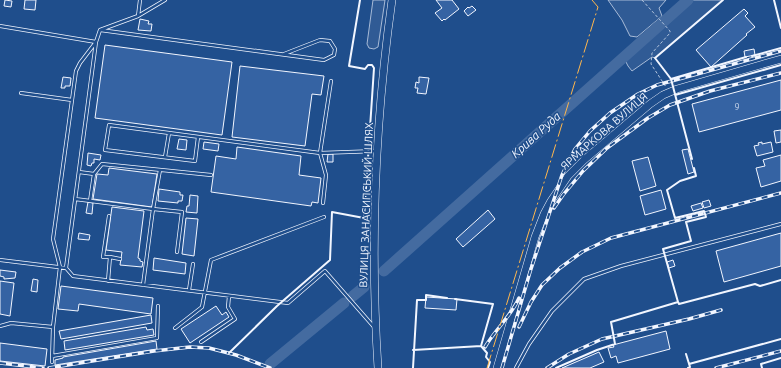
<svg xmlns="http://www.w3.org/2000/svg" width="781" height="368" viewBox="0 0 781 368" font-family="Ubuntu,sans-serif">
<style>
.built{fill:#305b95;stroke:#a8bbd7}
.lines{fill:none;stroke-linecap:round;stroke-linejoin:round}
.river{stroke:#446ba0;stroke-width:11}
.building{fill:#3563a3;stroke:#f2f6ff}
.service-casing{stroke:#f2f6ff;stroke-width:4}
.tertiary-casing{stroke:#f2f6ff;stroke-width:8}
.secondary-casing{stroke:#f2f6ff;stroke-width:8}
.path{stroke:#b3c4dc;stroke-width:1;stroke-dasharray:3 2;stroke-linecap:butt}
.service{stroke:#1f4e8c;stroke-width:2.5}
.tertiary{stroke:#1f4e8c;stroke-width:7}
.secondary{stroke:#1f4e8c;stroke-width:7}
.rail-casing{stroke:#f2f6ff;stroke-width:3.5}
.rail{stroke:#1f4e8c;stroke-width:2;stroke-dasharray:6;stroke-linecap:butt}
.wall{stroke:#f2f6ff;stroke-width:2}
.power{stroke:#ffb74d;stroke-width:1;stroke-dasharray:14 3 2 3;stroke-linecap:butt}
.labels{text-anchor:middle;stroke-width:3;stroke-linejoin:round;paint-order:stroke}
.number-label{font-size:9px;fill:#c3d1e8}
.street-label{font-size:11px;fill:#f2f6ff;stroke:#1f4e8c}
.water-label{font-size:12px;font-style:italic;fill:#f2f6ff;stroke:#1f4e8c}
</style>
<rect width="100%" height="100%" fill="#1f4e8c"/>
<path class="built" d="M373 0H385L378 47 374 49 369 48 367 44Z
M608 0H666L659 8 662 16 637 37 630 36 622 20Z
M691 0H723L655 58 652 57 632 71 628 66 625 60 626 59 670 20Z"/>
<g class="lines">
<path class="river" d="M384 271 688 0
M353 296 364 287
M270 364 344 303"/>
</g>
<path class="building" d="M5 0 12 1 11 7 4 6Z
M25 0H36L35 10 24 9Z
M436 0H452L459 9 445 20 444 19 442 21 435 13 442 8Z
M472 6 476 10 468 16 464 11 468 7 469 8Z
M744 9 748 13 745 16 755 27 746 34 747 35 711 67 696 50Z
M140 19 149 21 148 24H152L151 31 138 30Z
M105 45 232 62 222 135 95 118Z
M754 49 755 55 745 57 744 51Z
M240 66 324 76 321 95 312 94 305 146 232 137Z
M63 77 71 78 70 86H65V88H61Z
M419 77 429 78 426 94 417 93 418 88H415L416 82 419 83Z
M781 80V110L699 132 692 104Z
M781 130V142L776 143 774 131Z
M179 139 187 140 186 150 177 149Z
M204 142 219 144 218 151 203 149Z
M762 142V144L771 142 773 152 757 156 754 146 759 145 758 143Z
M237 147 301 156 299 175 321 178 318 203 312 202 311 206 211 192 216 156 236 159Z
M688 149 694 172 688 174 682 150Z
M88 153 101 155 100 160 94 159V163H92L91 166 87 165Z
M328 154H333V162H327Z
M781 155V181L761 187 756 168 765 166 763 160Z
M648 157 656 186 640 191 632 161Z
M109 168 157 174 152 207 93 199 97 174 108 175Z
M159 189 180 192V195H183L182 201H178V203L158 201Z
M661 190 666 209 645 215 640 196Z
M190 195 198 196 197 213 186 212 187 206H189Z
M709 200 711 206 704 208 702 202Z
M88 202 93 203 92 214 86 213Z
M701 203 703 208 693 211 691 206Z
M112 207 144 211 138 258 140 259V261L143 262 142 267 120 265 122 252 106 250Z
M488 210 495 219 463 247 456 239Z
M186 218 198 219 194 256 182 254Z
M79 233 90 235 89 240 78 239Z
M781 233V266L724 282 716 251Z
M154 258 186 263 185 274 153 270Z
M673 260 675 266 669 268 667 262Z
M0 270 16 272 15 278 4 279V277L0 276Z
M33 279 38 280 37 292 31 291Z
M0 281 14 283 10 316 0 314Z
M61 286 153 298 151 314 79 304 78 311 58 309Z
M426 297 457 299 456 310 425 308Z
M216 306 222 315 226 312 229 317 190 343 181 329Z
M151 315 152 323 61 339 59 331Z
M146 327 147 330 153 329 154 335 65 350 64 341Z
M666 331 670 349 618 363 616 356 611 358 608 348 614 347 613 345Z
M156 341 157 349 55 365V360L63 358V357Z
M0 343 47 349 45 366 0 361Z
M599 352 604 362 590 368H562Z"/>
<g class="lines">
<g class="service-casing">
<path id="service" d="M138 16 140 0
M0 26 96 42 66 268 0 260
M100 30 324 60 334 55 335 49 330 41 320 40 284 54
M21 93 72 100
M198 137 195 161 105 150 109 125 320 153 377 151
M165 157 169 133
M79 172 94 174 102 164 211 175
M75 199 153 209 160 170
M90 201 94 174
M323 203 326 175 320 153 331 81
M110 257 120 259
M66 268 73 276 288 303 325 271 374 327
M108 281 110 257H103L109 216
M143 285 153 209 182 212 177 252
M189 290 193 264
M0 326 11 323 53 327 60 267 53 239 76 71 80 63 96 42 100 30 138 16 165 0
M175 328 202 307 211 260 324 217
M201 342 235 319 228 307 229 296
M52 356 157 338 158 306
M52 362 53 327
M516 368 529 344 552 311 584 279 621 266 781 224"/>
</g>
<g class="tertiary-casing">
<path id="tertiary" d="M497 368 535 237 544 214 551 201 568 176 584 160 650 104 663 95 677 89 781 59"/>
</g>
<g class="secondary-casing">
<path id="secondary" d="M378 368C370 245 375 122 392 0"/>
</g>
<path class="path" d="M642 0 670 31V33L652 53 651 64 666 87"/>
<use href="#service" class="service"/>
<use href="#tertiary" class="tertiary"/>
<use href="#secondary" class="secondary"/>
<g class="rail-casing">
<path id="rail" d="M554 208 563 195 583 171 607 148 648 118 670 105 710 91 781 73
M519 327 531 302 542 285 560 268 582 252 611 238 781 193
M485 347C495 330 511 316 519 298
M0 363 43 368
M49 368 154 351 190 347 209 348 236 355 270 368
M502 368 530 272 562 175 575 149 590 131 610 113 638 94 657 85 781 51
M547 368 569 354 602 339 689 319 721 310
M716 368 781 351"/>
</g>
<use href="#rail" class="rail"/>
<path class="wall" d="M774 0 781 28
M752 56 781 48
M671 79 746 57
M675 95 781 65
M692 159 671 79 655 58 723 0
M455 299 493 304 481 346
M678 302 679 304 755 284 760 286 781 280
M413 350 481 346 487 353 486 357 490 362 488 368
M229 353 277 306 330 260 332 212 364 218 374 68 372 65H368L365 69 349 66 360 0
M686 354 690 367 688 368
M689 364 781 339
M413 368 417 300H426V295L447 298
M556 368 597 350 615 344 611 322 678 302 663 249 691 241 686 222 706 217 704 211 675 218 667 190 680 181 696 176 694 168
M762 368 761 364 781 358"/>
<path class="power" d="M487 368 598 7 592 0"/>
</g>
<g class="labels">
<g class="number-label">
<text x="737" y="110">9</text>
</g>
<g class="street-label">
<text transform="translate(604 131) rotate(-41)" y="4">ЯРМАРКОВА ВУЛИЦЯ</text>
<text transform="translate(366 205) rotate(-88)" y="4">ВУЛИЦЯ ЗАНАСИПСЬКИЙ ШЛЯХ</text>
</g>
<g class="water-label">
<text transform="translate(536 135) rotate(-42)" y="4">Крива Руда</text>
</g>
</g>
</svg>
